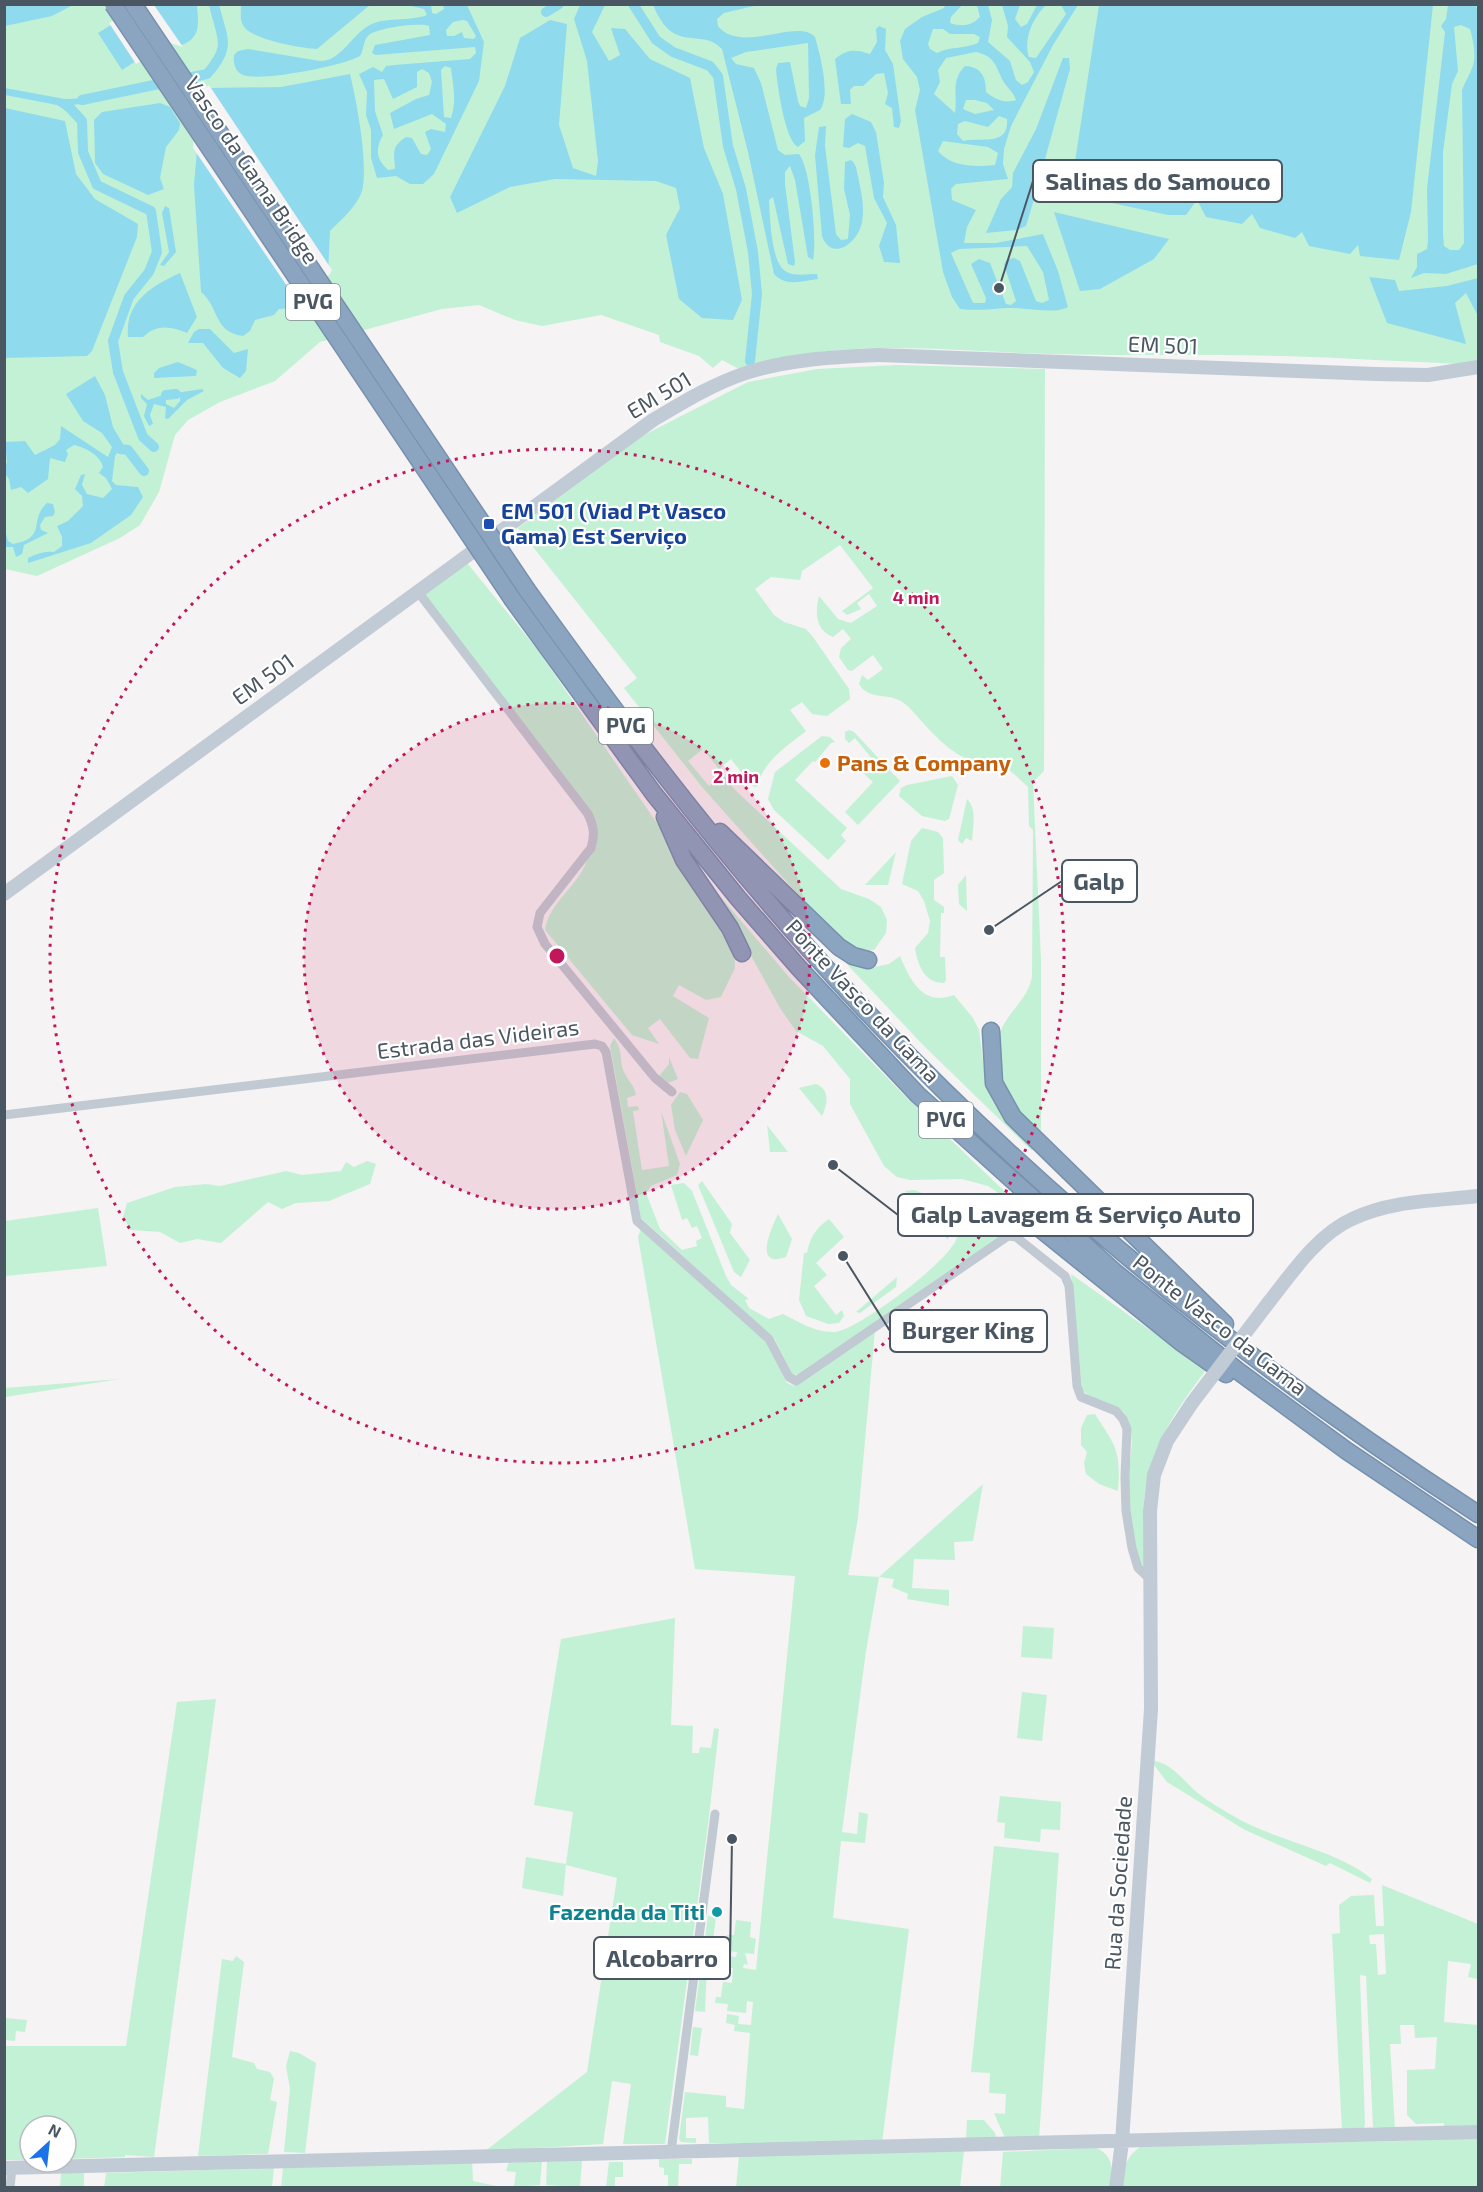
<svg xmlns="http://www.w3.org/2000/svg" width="1483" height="2192" viewBox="0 0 1483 2192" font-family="'Exo 2',sans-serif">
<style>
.green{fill:#c3f1d5;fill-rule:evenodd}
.water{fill:#90daee;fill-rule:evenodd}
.pier{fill:#f5f3f3}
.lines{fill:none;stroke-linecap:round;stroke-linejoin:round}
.canal{stroke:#90daee;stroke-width:10}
.highway-casing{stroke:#7690ad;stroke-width:19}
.street{stroke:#c1cad2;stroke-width:9}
.secondary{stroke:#c1cbd6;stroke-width:14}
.highway{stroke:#8ba5c1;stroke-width:16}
.highway-bridge-casing{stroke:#7690ad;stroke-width:19;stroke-linecap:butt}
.secondary-bridge{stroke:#c1cbd6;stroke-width:14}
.highway-bridge{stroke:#8ba5c1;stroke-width:16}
.ring{fill:none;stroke:#c2185b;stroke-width:3;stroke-dasharray:3 6}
.transit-dot{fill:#1a4fb4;stroke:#fff;stroke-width:2}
.food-dot{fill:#e8710a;stroke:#fff;stroke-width:2}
.culture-dot{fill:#0f9aa8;stroke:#fff;stroke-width:2}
.labels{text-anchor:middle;stroke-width:4.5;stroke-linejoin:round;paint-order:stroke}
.shield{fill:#fff;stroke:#808990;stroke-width:1.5}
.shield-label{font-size:21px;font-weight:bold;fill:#4a5661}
.street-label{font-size:22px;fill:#4a5661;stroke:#fff}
.transit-label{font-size:22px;font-weight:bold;fill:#164399;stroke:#fff;text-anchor:start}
.food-label{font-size:22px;font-weight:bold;fill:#c56008;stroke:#fff;text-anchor:start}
.culture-label{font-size:22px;font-weight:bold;fill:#0d838f;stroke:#fff;text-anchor:end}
.centre{fill:#c2185b;stroke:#fff;stroke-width:3}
.ring-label{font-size:18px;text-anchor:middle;font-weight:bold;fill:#c2185b;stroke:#fff;stroke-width:4.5;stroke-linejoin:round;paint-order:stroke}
.leader{fill:none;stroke:#4a5661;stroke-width:2}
.callout-dot{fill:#4a5661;stroke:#fff;stroke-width:2}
.callout{fill:#fff;stroke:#4a5661;stroke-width:2}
.callout-label{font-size:24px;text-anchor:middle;font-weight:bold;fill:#4a5661}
</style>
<rect width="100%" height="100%" fill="#f5f3f3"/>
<path class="green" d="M5 5H1478V365C1414 362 1348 358 1283 356 1206 354 1129 356 1052 354 950 352 839 335 741 370L722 360 713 368 699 356 660 342 659 335 601 315 542 326 515 320 479 305 442 309 320 342 275 381 220 402 188 420 175 435 159 492 140 525 120 538 37 576 5 569Z
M897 365 1045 369 1044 771 1033 782 1041 960V1137C1017 1110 1001 1094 999 1056 999 1045 998 1034 1004 1024 1014 1007 1028 997 1032 977L1033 830 1029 826 1028 787 1004 765C966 766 949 751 924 724 917 716 910 707 901 701 887 693 868 700 859 684L862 675 868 680 883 669 873 655 852 671 848 670 839 657 841 648 851 639 843 629 833 637C815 630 815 612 819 596L838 619 851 623 877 606 869 594 857 603 861 609 847 615 842 611 873 588 840 545 802 571 800 580 771 577 755 589 774 615 784 622 806 629 813 637 849 689 850 699 827 716 812 714 802 702 790 710 806 731C785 748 764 760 757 787L752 786 731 759 719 769 703 749 688 761 709 786 724 775 734 789 841 889 869 899 881 907 887 920 886 933 874 950C854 950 843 940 828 928L702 787 624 688 637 678 518 528 640 437 748 382 817 369Z
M463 558 537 649 661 829 734 945 735 968 721 997 706 1000 679 985 673 996 709 1018 698 1059 690 1058 660 1019 648 1028 659 1044 632 1035 545 930C549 905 570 892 582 871 590 857 592 841 593 825L418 592Z
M849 730 854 732 900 781 858 825 845 812 873 782 862 772 873 760 855 738 849 743 845 739V732Z
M822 736 830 737 835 742 831 743 815 762 813 761 795 780 847 828 841 835 846 841 828 860 774 810 768 799 775 772Z
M952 776 958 785 949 819 945 821 922 816 899 796 901 788 907 785Z
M967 799C977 808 973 828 972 841L966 838 962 844 958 840Z
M922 828 938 832 943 838 944 873 934 880V900L944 907V913H941L940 957H945L946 980 944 983C924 983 918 965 915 948L928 933 930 921 924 901 918 891 902 884 911 841Z
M896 852 888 885H865L866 884Z
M966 875 967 911 959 904 958 885Z
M714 889 789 977 902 1093 1025 1211 988 1186 962 1179 910 1180 897 1177 884 1166 850 1104V1079L823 1046 796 1031 780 1008Z
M827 943 870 968 889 964 900 956C910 980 923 1007 954 995L973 1018 979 1030 986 1084 994 1098 1035 1150H1031L923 1045Z
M614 1038C625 1055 618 1062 625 1074 630 1083 634 1085 636 1095L627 1098 628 1107 638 1106 639 1110 633 1111 642 1170 669 1166 661 1111 680 1164 677 1175 651 1186 646 1193 660 1229 682 1250 697 1246 696 1241 702 1238 697 1226 692 1228 687 1218 682 1220 671 1185 684 1183 692 1191 726 1276 731 1285 749 1299 745 1300 749 1308 769 1319 783 1314C799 1322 816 1333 835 1332 858 1330 953 1259 957 1237 961 1218 947 1206 936 1193 971 1193 989 1197 1017 1219L1012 1229 799 1374 793 1375 774 1338 641 1218 610 1046Z
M669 1057 678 1079 668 1083 659 1076 669 1064Z
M816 1084C831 1090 827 1105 822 1116L799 1088Z
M680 1092 687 1094 703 1120 686 1156 675 1130 671 1105Z
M767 1124V1125L788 1152H770Z
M367 1161 376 1164 370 1184 329 1201 296 1203 282 1209 268 1202 221 1243 197 1239 180 1243 160 1232 131 1230 123 1217 127 1203 175 1187 206 1184 220 1186 286 1171 302 1175 341 1171 346 1162 354 1167Z
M702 1181 732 1224 730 1233 750 1260 741 1277 734 1272 698 1185Z
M914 1190C933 1195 954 1220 948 1240L905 1191Z
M98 1208 107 1266 5 1276V1221Z
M778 1214 792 1239 786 1257C752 1269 772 1227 778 1214Z
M829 1219 844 1237 816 1263 827 1275 814 1286 836 1315 842 1310 844 1316 839 1323 828 1324 806 1316 799 1300 804 1253H807C810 1237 816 1228 829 1219Z
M641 1228 767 1341 787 1383 794 1386 875 1330 858 1518 848 1575 879 1577 983 1484 973 1541 954 1542 955 1560 914 1559 912 1588 949 1590V1606L907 1599 908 1594 892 1587 894 1579 879 1577 866 1651 842 1832 857 1834 859 1812 868 1814 865 1843 841 1841 833 1918 909 1929 882 2143H709L708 2117 686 2118V2138H696V2143L681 2142 679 2139 685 2092 726 2096V2107L744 2109 750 2033 734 2031 735 2025 726 2023 727 2014 739 2016 738 2024 751 2025 753 2002 747 2001 746 2013 727 2011 728 2004 715 2003 716 1997H721L723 1982 732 1983 733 1968 707 1965 705 2012 695 2011 708 1916 716 1917 712 1949 720 1950V1955L736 1957 737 1952 725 1951 727 1935H734L736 1920 751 1922 750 1937 756 1939 754 1954 745 1953 748 1965 744 1964 743 1968 756 1970 795 1576 695 1569 638 1237Z
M1071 1274 1206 1370C1177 1408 1149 1449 1144 1499 1142 1522 1144 1545 1145 1569L1141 1568C1134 1541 1128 1514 1128 1486 1128 1463 1137 1439 1127 1417 1119 1400 1092 1404 1082 1389Z
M897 1277 896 1287 860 1313 856 1312Z
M120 1379 5 1397V1388Z
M1095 1414C1116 1447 1121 1450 1118 1491L1099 1484 1086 1474 1084 1463 1087 1452 1081 1445V1428L1087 1415Z
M675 1618 671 1725 693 1726 692 1753H699L700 1747 711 1748 714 1728 719 1729 708 1825 665 2144H623L631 2084 612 2081 603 2144 485 2151 587 2072 617 1878 566 1865 563 1896 522 1888 526 1857 566 1864 573 1812 534 1805 561 1639Z
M1023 1626 1054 1628 1052 1659 1021 1657Z
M1022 1692 1047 1695 1042 1741 1017 1738Z
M216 1699 154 2157 125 2155V2157L66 2159V2126H30V2160H5V2046H126L177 1702Z
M1151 1761C1170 1760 1186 1784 1199 1794 1209 1802 1220 1808 1230 1814 1273 1841 1336 1849 1372 1879L1370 1883 1330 1863 1326 1866 1245 1830 1167 1782Z
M1000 1796 1061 1802 1060 1830 1041 1829 1040 1842 1004 1838 1005 1823 997 1822Z
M994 1846 1059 1853 1039 2138H1005L994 2113 1005 2114 1006 2094 989 2093 990 2073 971 2072Z
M1382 1885 1478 1924V1979L1468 1977 1471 1964 1448 1961 1444 2022 1478 2025V2127L1444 2129V2123L1416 2124 1407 2115V2070L1435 2069 1437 2037 1415 2038 1414 2025H1400L1401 2044H1390L1395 2129 1373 2127 1366 1976 1360 1975 1365 2125 1363 2129 1342 2131 1332 1934 1340 1933 1339 1905 1351 1896 1374 1895 1376 1926H1384ZM1384 1934 1386 1974 1378 1975 1376 1944H1370L1369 1935Z
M236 1956 244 1962 232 2057 254 2063 257 2069 270 2072 274 2079 270 2100 277 2102 268 2154 198 2156 222 1959 233 1961Z
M5 2018 27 2020 25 2032 16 2031 15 2041 5 2040Z
M693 2027 702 2028 698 2056 690 2055Z
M290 2051 299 2053 316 2063 305 2153 284 2152 290 2089 286 2066Z
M967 2120H984L995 2133 996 2138 966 2139Z
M1478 2137V2187L1121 2188C1124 2169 1125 2156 1142 2146L1404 2141Z
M1096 2148C1115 2156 1112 2170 1110 2187L1000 2188 1003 2152Z
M964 2151 960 2187 736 2188 739 2156Z
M659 2159H692V2164H679L678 2187H668V2175H664V2168L659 2167Z
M472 2160 473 2181 501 2187 281 2188 283 2168Z
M582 2160 580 2187 546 2185 547 2161Z
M542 2161 540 2185 514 2187 516 2172 506 2171 509 2162Z
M609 2162H623V2177H615V2187H606Z
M274 2168 272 2187 104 2188 106 2173Z
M61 2173H84V2187L60 2188Z"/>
<path class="water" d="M5 4H73V5L52 16 5 26Z
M143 5H197C198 23 202 37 182 45L169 40 122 70 98 33Z
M241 5V4L370 5 317 49C300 48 256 40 245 28 239 21 241 12 241 5Z
M407 5H431L432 13 436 14 444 9 443 5H467L484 42 479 81 434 174 423 184H410L396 176 377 178 371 158V130L366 115 367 92 359 74 373 67 382 72 386 66 394 65 470 59 476 53 475 47 376 55 372 53 375 45 430 35 429 26C419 22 377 28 369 35 363 40 364 50 360 56 343 66 260 82 243 75 235 72 233 63 234 55L238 51 248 49 320 61C341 61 351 36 368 26 385 16 409 22 427 15L424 9ZM463 20 467 21 476 36 474 39 464 38 462 32 454 36H447L446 30 453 22ZM445 66 451 68C453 87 457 99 451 118L444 117 441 70ZM422 69 429 73 432 82 429 95 416 99 390 113 394 129 432 114 446 124 445 132 431 129 425 132 431 149 427 155 421 154 412 138 406 137C391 147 394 152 395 169L388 170C376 159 375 149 383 135L375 111 374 80 384 79 393 99 417 87V72Z
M580 5H605L592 32 609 61 620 55 611 28 625 29 650 59 690 78 704 148 723 194 742 300 733 320 702 318 679 299 666 235 680 208 676 188 656 181 555 179 510 187 457 213 450 197 505 86 520 38 550 20 567 24 559 125 573 168 596 176 598 161 587 61 574 19Z
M653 5H758L724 13 717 19 718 26C741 55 798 17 815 37 820 54 831 95 820 110L804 118 805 141 798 147C785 141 777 84 776 69L778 63 790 62 798 101 800 106 806 108 809 98 808 43 746 52 731 58 736 64 754 68 761 83 778 150 785 155 799 154C811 169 817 242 813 260L808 257 795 180 790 166 785 172V184L795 262 794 266 788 264 773 197 769 200C770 216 771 260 784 270 791 277 807 274 817 274L818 279C801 281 786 287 774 274L748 152 722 49C700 26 674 56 653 5Z
M945 5H962L951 17 950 23C962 27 971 26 980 17L977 5H988L992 20 988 42 1010 61 1016 80 1022 85 1028 82 1034 72 1030 62 1007 37 1008 26 1002 5H1020L1015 19 1021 27 1027 24 1037 5H1046C1033 18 1023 39 1029 57L1036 58 1066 14 1061 5H1078L1053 45 1011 126 1004 149 1003 164 1008 179 956 184 951 189 952 200 976 210 967 227 964 243H996L1043 234 1058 271 1068 307C1055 315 1023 307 1007 308 991 309 977 311 960 309L952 297 943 272 915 110 920 90 917 77 903 59 900 41 905 29 922 17 944 8ZM933 29H943L950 34H974L980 37 978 43C965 49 951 46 937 53L930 49 928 44ZM976 52C993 56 995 63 1002 79 1006 87 1013 91 1016 100 1004 104 995 99 986 92 986 76 981 67 965 66 950 81 958 95 955 113L934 94 940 82 938 70 946 58ZM975 100 987 103 994 110 975 114 963 109 966 100ZM999 116 1007 119C1009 147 982 137 963 141L957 134 958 124 965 121 988 127ZM943 141 988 147 998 153 995 165C975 167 951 167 938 151ZM1027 246 1043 272 1049 300 1042 303 1036 301 1020 261 1014 258 1006 260 1004 265 1016 301 1011 305 1006 304 990 263 979 259 971 264 986 298 985 303H973L951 253 959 249Z
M1099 5H1433L1411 212 1399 260 1360 256 1358 245 1350 254 1309 246 1302 232 1295 238 1260 228 1252 214 1242 224 1206 217 1197 200 1186 215H1168L1070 194Z
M1448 5H1476L1478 14V264L1446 274 1424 273 1411 278 1417 267V254L1427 249 1428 240 1427 189 1445 32 1441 26 1446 19ZM1461 25 1470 29C1473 40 1477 58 1472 68 1469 76 1465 82 1462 90L1464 243 1459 250H1450L1444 246 1443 234V152L1452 84 1458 71 1454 27Z
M879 26 886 29 885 50 893 64 901 121 899 128 894 127 892 108 885 104 888 93 884 73 876 74 863 86H854L850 90 851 104H841L835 59C847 49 855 49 870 54L877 42 876 29Z
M1063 58H1069L1070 69 1040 177 1057 189 1053 195 1035 196 1026 226 1017 230 986 233 1001 199 1012 187 1013 173 1036 129Z
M350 74C357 103 367 157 363 186 361 203 342 219 330 231L328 273 316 293 298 308 279 309 274 315 255 320 250 331 243 336C213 332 220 308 201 292L194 185 202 92 211 88 281 87Z
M5 88 65 99 96 98 89 103 72 105 79 116 78 119 57 105 5 95Z
M160 103 170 107 180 123 179 130 166 147 160 178 164 189 148 195 103 174 95 163 94 120 102 112Z
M5 108 65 121 76 174 95 199 138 224 137 237 92 351 87 356 5 358Z
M852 114 871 122 876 132 884 183 883 197 896 225 900 263 884 262 879 246 887 223 874 198 865 146 858 143 849 148 843 147 845 119Z
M826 126 825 146 836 234 841 240 848 239 850 215 844 189 845 162 851 160C857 165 856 169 858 176 861 192 865 206 862 222 858 244 831 262 822 236L815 155 819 127Z
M165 206 169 208 176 252 164 266 160 265 169 252 162 213Z
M1054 212 1169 239 1154 259 1100 289 1080 291Z
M180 273 197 317 187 333C171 326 156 324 143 337H128C125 301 152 286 180 273Z
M1369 277 1395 280 1399 291 1447 286 1478 278V316L1466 293 1455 303 1466 344 1387 323Z
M199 329H210L234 353 248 349 246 371 240 378 223 368 203 343H188L194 332Z
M178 362 197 370 196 376 154 378V373L159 368Z
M95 376 105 395 113 427 123 444 115 456 112 481 116 485 138 487 143 497 131 515 91 543 28 563V558C36 554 45 551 54 552L62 546V537L57 526 68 521 83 506 82 496 75 489 81 475 85 474 82 485 87 494 103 498 112 489 106 478 99 473 103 467C100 455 86 448 74 445L66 450 68 454 65 462 50 458 48 479 28 493 21 487 11 490 9 479 5 474V464L7 463 5 442 25 441 35 455 55 445 60 439 61 426 108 457 112 447 102 433 83 421 66 394Z
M202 389 204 391 187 400 168 419 165 418 166 407 154 404 150 415 153 424 149 426 144 416 147 404 141 398V394L148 400 166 394V404L174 408 180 401V396L176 393Z
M47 503 53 504 55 512 53 516 45 517 40 525 41 530 48 533 24 545 22 554 16 557 13 547H5V530L8 541 13 544C48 538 28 520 47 503Z"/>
<path class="pier" d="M139 4 154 5 183 47 170 43 136 64 109 23Z
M209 85 332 270 318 294 302 308 193 148 199 91Z"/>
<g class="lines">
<path class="canal" d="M633 4 656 40 673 52 710 66 718 76 728 146 741 189 753 252 757 294 750 361
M546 12 559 4
M82 100 207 74C233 45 221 38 214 4
M69 107 82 121 83 152 97 185 151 211 157 252 149 272 129 297 113 341 118 372 143 437 154 447
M166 395 176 394
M120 449 128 450 144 471"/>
<g class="highway-casing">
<path id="highway" d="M527 590C616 714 707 835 809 949 1004 1168 1232 1355 1478 1514
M513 600 654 794 738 898 799 968 918 1095 1116 1273 1238 1371 1347 1451 1478 1539
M665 817 684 860 730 928 742 953
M720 832 839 947 853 956 868 960
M991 1031 994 1083 1013 1117 1225 1324
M1017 1210 1182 1343 1226 1374"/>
</g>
<path class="street" d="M418 592 588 814C594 827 595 835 591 848L540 913 537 927 545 944 655 1078 672 1092
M4 1115 595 1044 602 1046 606 1052 637 1221 769 1339 789 1377 796 1381 1008 1236 1016 1237 1065 1276 1069 1286 1077 1386 1081 1397 1116 1411 1123 1419 1127 1429 1125 1477 1126 1511 1132 1548 1138 1568 1152 1581
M671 2152 715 1814
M10 2188 12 2167"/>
<path class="secondary" d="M4 894 653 420C682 403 711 385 743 374 787 359 834 357 879 355L1376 374 1428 375 1478 367
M1269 1302C1292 1273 1317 1235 1352 1219 1391 1200 1437 1201 1478 1196
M4 2168 1478 2132
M1116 2188 1122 2142 1151 1709 1150 1511 1154 1475 1167 1441 1192 1403"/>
<use href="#highway" class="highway"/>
<g class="highway-bridge-casing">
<path id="highway-bridge" d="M113 4 513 600
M133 4 527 590"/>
</g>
<path class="secondary-bridge" d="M1192 1403 1269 1302"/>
<use href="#highway-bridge" class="highway-bridge"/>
</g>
<circle cx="557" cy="956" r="253" fill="#c2185b" fill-opacity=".12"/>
<g class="ring">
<circle cx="557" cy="956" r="253"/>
<circle cx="557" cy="956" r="507"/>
</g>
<rect class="transit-dot" x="483" y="518" width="12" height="12" rx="3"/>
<circle class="food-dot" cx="825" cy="763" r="6"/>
<circle class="culture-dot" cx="717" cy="1912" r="6"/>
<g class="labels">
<g class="shield">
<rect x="286" y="284" width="54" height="36" rx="4.5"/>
<rect x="599" y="708" width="54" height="36" rx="4.5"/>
<rect x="919" y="1102" width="54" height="36" rx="4.5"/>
</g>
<g class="shield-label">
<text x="313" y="309">PVG</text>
<text x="626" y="733">PVG</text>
<text x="946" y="1127">PVG</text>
</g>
<g class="street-label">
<text transform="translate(252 170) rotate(56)" y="8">Vasco da Gama Bridge</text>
<text transform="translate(1163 345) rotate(2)" y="8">EM 501</text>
<text transform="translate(659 395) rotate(-31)" y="8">EM 501</text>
<text transform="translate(263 679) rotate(-36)" y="8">EM 501</text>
<text transform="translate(863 1001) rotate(47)" y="8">Ponte Vasco da Gama</text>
<text transform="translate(478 1039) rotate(-7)" y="8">Estrada das Videiras</text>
<text transform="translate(1220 1325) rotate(38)" y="8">Ponte Vasco da Gama</text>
<text transform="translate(1118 1883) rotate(-86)" y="8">Rua da Sociedade</text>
</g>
<g class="transit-label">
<text x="501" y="519">EM 501 (Viad Pt Vasco<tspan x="501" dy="25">Gama) Est Serviço</tspan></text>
</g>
<g class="food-label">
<text x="837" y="771">Pans &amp; Company</text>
</g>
<g class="culture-label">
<text x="705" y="1920">Fazenda da Titi</text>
</g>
</g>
<circle cx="557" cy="956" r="9" class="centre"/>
<g class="ring-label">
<text x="916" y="604">4 min</text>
<text x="736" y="783">2 min</text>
</g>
<path class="leader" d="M999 288L1033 181M989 930L1062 881M833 1165L898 1215M843 1256L890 1331M732 1839L730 1958"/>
<g class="callout-dot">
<circle cx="999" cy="288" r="6"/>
<circle cx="989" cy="930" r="6"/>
<circle cx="833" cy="1165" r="6"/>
<circle cx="843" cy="1256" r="6"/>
<circle cx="732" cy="1839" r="6"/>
</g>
<g class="callout">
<rect x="1033" y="160" width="249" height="42" rx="6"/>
<rect x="1062" y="860" width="75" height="42" rx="6"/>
<rect x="898" y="1194" width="355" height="42" rx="6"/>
<rect x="890" y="1310" width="157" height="42" rx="6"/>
<rect x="594" y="1937" width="136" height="42" rx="6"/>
</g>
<g class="callout-label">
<text x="1158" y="190">Salinas do Samouco</text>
<text x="1099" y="890">Galp</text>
<text x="1076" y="1223">Galp Lavagem &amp; Serviço Auto</text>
<text x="968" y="1339">Burger King</text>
<text x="662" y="1967">Alcobarro</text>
</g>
<rect width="1483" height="2192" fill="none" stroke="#4a5661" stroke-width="12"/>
<g transform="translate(48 2144) rotate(27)"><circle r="28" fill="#ffffff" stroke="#b7bbc0" stroke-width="1.5"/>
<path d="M0-4.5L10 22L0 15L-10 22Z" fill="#1a73e8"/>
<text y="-9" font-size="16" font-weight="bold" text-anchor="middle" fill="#4a5661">N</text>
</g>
</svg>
